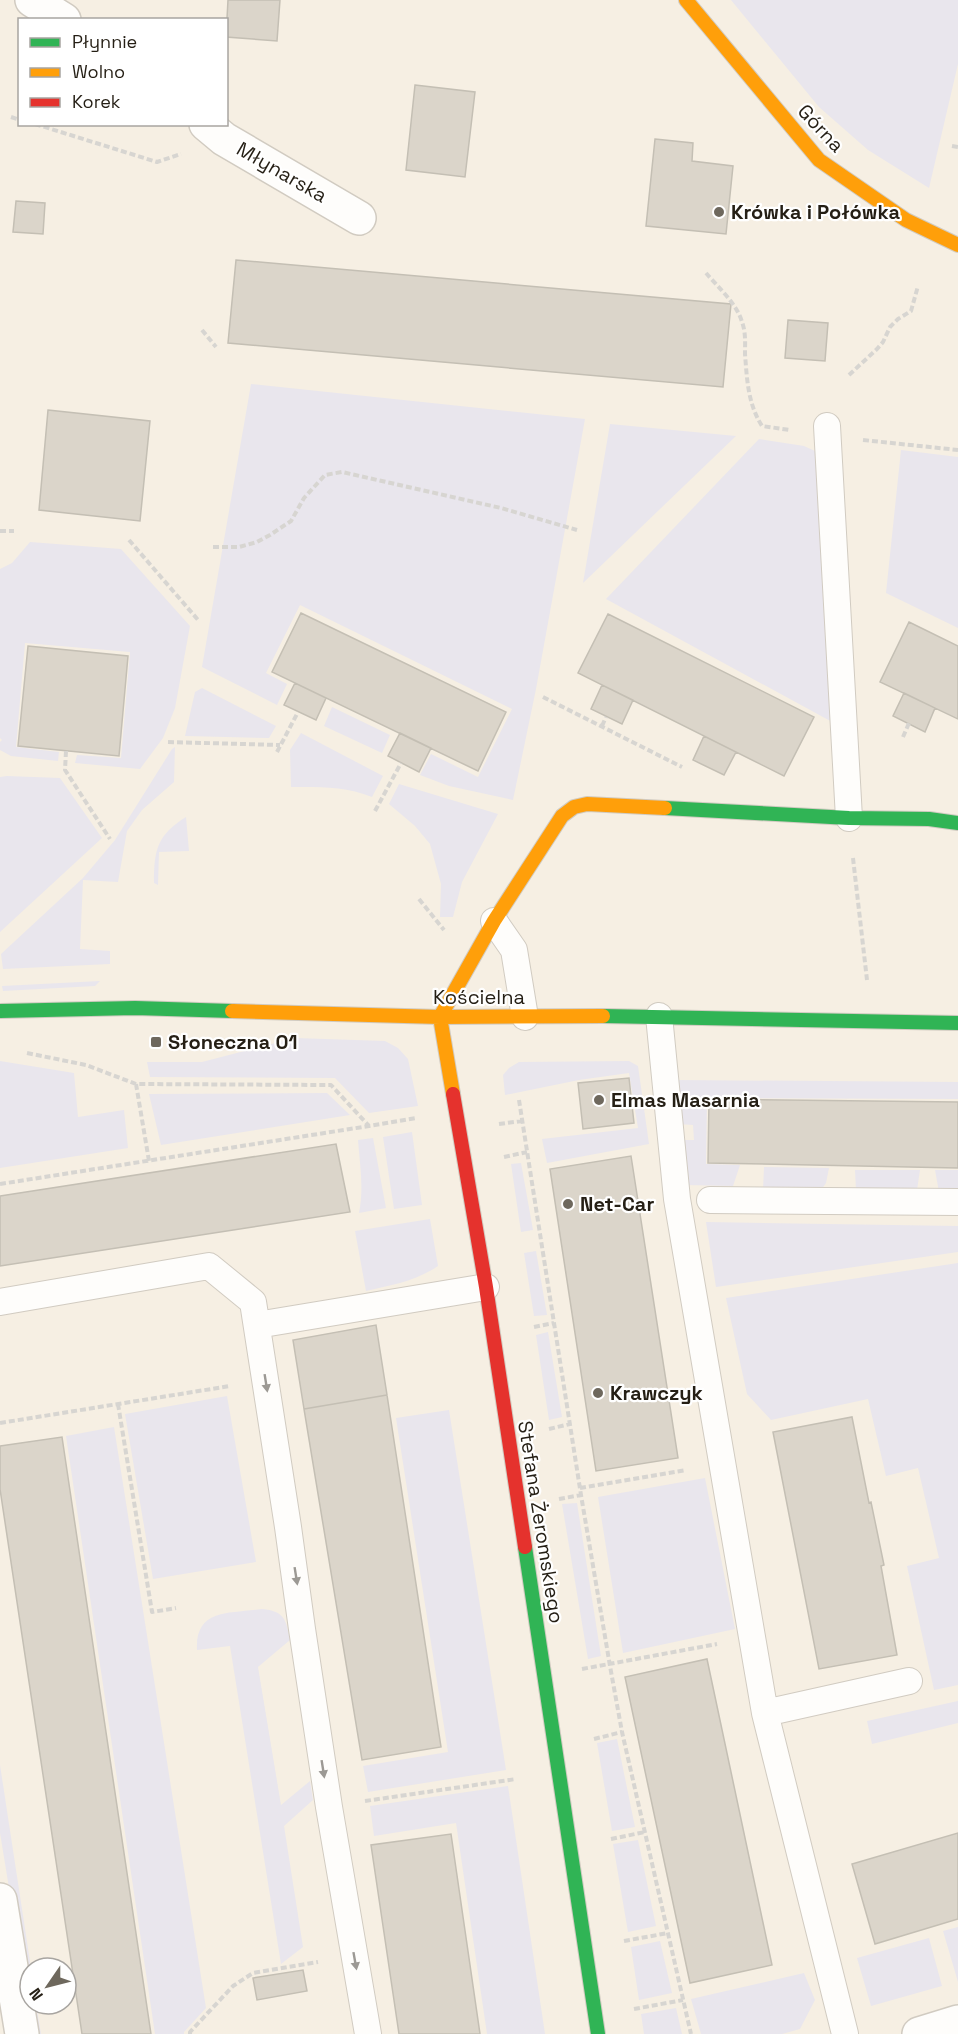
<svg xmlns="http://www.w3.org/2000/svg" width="958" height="2034" viewBox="0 0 958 2034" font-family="'Space Grotesk',sans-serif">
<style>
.green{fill:#e9e6ed}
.building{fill:#dbd5ca;stroke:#c4bfb4;stroke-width:1.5}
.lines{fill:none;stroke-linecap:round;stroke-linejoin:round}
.lane-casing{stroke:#d1cbc1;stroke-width:28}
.street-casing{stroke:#d1cbc1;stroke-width:36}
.fast-casing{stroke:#d1cbc1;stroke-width:16}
.slow-casing{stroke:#d1cbc1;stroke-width:16}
.jam-casing{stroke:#d1cbc1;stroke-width:16}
.path{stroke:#d7d5d1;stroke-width:4;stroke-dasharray:6 3;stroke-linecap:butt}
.lane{stroke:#fefdfb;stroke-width:26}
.street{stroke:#fefdfb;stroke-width:33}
.fast{stroke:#30b455;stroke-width:14}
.slow{stroke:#ff9f0a;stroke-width:14}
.jam{stroke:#e5322d;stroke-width:14}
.oneway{fill:#9c9994}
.poi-dot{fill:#6e685d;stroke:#fff;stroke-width:2}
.labels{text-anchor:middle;stroke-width:4.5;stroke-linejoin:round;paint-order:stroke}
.street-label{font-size:20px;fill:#251f15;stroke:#fff}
.poi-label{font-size:20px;font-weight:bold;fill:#251f15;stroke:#fff;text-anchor:start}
</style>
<rect width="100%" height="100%" fill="#f6efe3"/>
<path class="green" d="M731 0H958V64L929 188 868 150 819 107Z
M251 384 585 419 536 689 513 800 449 786 420 775 431 754 478 777 512 709 300 605 266 673 287 684 277 705 202 667Z
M610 424 736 436 583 583Z
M759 439 804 446 815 451 817 461 834 723 606 599Z
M901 450 958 457V628L886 593Z
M30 542 121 549 190 626 175 708 163 738 140 769 75 763 77 755 121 758 130 652 25 643 16 747 59 752 58 761 11 756 0 750V742L2 740 0 738V569L12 563Z
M202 688 276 726 269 738 185 736 195 692Z
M332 707 390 735 382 753 324 726Z
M301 733 383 776 372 797C345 786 319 787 291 787L290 750Z
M175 747 174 782 142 810 127 831 118 882 83 880 80 949 110 951V964L3 969 1 954 83 878 115 840 172 749Z
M7 776 60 778 102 838 0 932V777Z
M399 784 498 814 462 882 453 917H440L441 884 430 844 415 826 389 804Z
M186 817 189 851 159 852 158 885 154 883C154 850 157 835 186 817Z
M100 981 95 986 3 991 2 986Z
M295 1038 385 1041 398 1048 408 1059 418 1106 369 1113 335 1078 150 1077 147 1062H202Z
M0 1061 74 1073 78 1117 124 1110 128 1148 0 1168Z
M629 1061 638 1066 649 1144 547 1163 542 1139 638 1128 629 1073 579 1080 505 1095 503 1075 509 1068 519 1062Z
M674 1080 958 1082V1099L707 1098 706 1164 740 1165 733 1186 685 1185 681 1140H694L693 1125 679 1124Z
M327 1093 350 1115 161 1145 149 1094Z
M412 1132 422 1205 394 1209 383 1137Z
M373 1138 386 1208 359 1213C364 1188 360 1166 358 1140Z
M521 1163 533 1230 521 1232 511 1164Z
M764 1167 829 1168 826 1183 821 1190H763Z
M855 1170H920L917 1190H856Z
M935 1170H958V1191L939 1192Z
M430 1219 438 1266C416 1281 392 1285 366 1291L355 1231Z
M706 1222 958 1226V1252L716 1287Z
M536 1251 547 1315 534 1316 524 1253Z
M958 1263V1685L934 1690 907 1566 939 1558 918 1468 886 1476 868 1399 771 1420 747 1394 726 1298Z
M548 1332 562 1417 549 1420 536 1335Z
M227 1396 256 1562 153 1579 125 1414Z
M449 1410 506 1770 368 1792 363 1766 448 1752 396 1418Z
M114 1427 206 2008 184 2032V2034H155L66 1436Z
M705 1478 735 1629 623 1653 598 1497Z
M577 1503 601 1656 588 1659 562 1504Z
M262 1609C285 1611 286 1620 290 1640L258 1667 281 1805 310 1781 313 1800 284 1826 303 1947 281 1964 230 1646 197 1650C195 1608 230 1614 262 1609Z
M958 1701V1723L872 1744 867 1721Z
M617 1739 635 1827 612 1831 597 1743Z
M0 1765 31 1968 30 2004H36L41 2034H33L0 1833Z
M508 1786 545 2034H487L456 1823 374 1836 370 1806Z
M638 1840 656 1926 628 1932 613 1844Z
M958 1927V1982L943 1931Z
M929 1938 942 1986 871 2006 857 1958Z
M660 1941 672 1993 639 2000 631 1947Z
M804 1973 815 2000 800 2029 782 2034H701L691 1999Z
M676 2008 682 2034H644L641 2014Z"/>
<path class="building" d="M228 0H280L277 41 226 37Z
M415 85 475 92 465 177 406 170Z
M655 139 693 143 692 161 733 166 726 234 646 226Z
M16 201 45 203 43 234 13 232Z
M236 260 731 304 723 387 228 343Z
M788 320 828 323 825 361 785 358Z
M48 410 150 421 140 521 39 510Z
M301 613 506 712 478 771 272 672Z
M608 614 814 717 784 776 578 673Z
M909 622 958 646V719L880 682Z
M28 646 128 656 119 756 18 746Z
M295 683 326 698 316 720 284 705Z
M602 685 633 700 622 724 591 709Z
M904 693 935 708 925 732 893 716Z
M400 733 431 748 419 772 388 756Z
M704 736 736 752 724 775 693 760Z
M629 1078 634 1123 583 1129 578 1083Z
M709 1099 958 1102V1168L708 1163Z
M336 1144 350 1212 0 1266V1196Z
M631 1156 678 1458 596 1471 550 1169Z
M376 1325 387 1395 304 1409 293 1340Z
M387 1395 441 1747 362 1760 304 1409Z
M852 1417 869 1503 871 1502 884 1565 881 1566 897 1655 819 1669 773 1432Z
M62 1437 151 2034H82L0 1489V1446Z
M707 1659 772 1965 690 1983 625 1677Z
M958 1833V1919L875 1944 852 1864Z
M451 1834 480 2034H399L371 1845Z
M303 1970 307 1991 257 2000 253 1978Z"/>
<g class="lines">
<g class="lane-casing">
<path id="lane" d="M827 426 849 818
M494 921 514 950 525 1017
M659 1016 677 1199 765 1713 845 2034
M710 1200 958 1202
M0 1302 209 1266 253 1302 288 1527 302 1629 329 1807 368 2034
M257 1325 486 1287
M765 1713 909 1681"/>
</g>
<g class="street-casing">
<path id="street" d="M32 0 64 20
M206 124 224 139 359 218
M0 1900 22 2034
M919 2034 958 2022"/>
</g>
<g class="fast-casing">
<path id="fast" d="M665 808 849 818 929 819 958 823
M0 1011 135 1008 232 1011
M603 1016 958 1023
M525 1547 598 2034"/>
</g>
<g class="slow-casing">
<path id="slow" d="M686 0 819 160 906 220 958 245
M232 1011 440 1017 603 1016
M453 1094 440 1017 494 921 562 816 574 807 587 804 665 808"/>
</g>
<g class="jam-casing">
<path id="jam" d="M453 1094 486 1287 525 1547"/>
</g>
<path class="path" d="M11 117 20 120
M35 124 157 162 181 154
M952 146 958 147
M706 273C718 287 737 304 742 322 746 333 745 343 745 354 747 380 748 404 762 426L790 430
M202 330 216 347
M849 375 877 349 883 342 890 327 898 319 911 311 918 286
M863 440 958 450
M0 531H14
M129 540 199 621
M213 547H239L257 542 270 535 291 521 304 498 325 475 342 472 501 508 577 530
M543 697 682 767
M602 726 606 717
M903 737 909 723
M168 742 280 745
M66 751 65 770 110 839
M277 752 298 712
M375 811 401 763
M853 858 867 980
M419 899 444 930
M27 1053 86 1065 136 1084 331 1085 369 1126 416 1118
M136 1084 149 1161
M519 1100 581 1495 610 1666 622 1732 691 2034
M499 1124 522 1121
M504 1157 527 1152
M0 1184 369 1126
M534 1327 554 1323
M118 1404 152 1612 176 1608
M0 1423 230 1386
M549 1429 570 1424
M580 1488 686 1470
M559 1499 581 1495
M582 1669 717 1644
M594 1739 622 1732
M365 1801 516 1779
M611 1839 645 1832
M624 1941 668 1933
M634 2009 683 2000
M190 2034V2032L233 1986 253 1973 318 1962"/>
<use href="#lane" class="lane"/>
<use href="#street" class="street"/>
<use href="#fast" class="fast"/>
<use href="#slow" class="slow"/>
<use href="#jam" class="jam"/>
</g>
<defs><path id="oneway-solid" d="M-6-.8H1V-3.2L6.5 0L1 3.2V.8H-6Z" transform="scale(1.5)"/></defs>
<g class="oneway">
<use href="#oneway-solid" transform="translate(266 1383) rotate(81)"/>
<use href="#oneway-solid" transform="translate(296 1576) rotate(81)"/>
<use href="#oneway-solid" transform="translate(323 1769) rotate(81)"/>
<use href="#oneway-solid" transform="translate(355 1961) rotate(80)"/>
</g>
<g class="poi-dot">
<circle cx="719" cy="212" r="6"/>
<rect x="150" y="1036" width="12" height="12" rx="3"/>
<circle cx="599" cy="1100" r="6"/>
<circle cx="568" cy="1204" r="6"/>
<circle cx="598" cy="1393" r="6"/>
</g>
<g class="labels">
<g class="street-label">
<text transform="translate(821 128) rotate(47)" y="7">Górna</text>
<text transform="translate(282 172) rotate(30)" y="7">Młynarska</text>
<text x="479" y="1004">Kościelna</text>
<text transform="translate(541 1522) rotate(81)" y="7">Stefana Żeromskiego</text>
</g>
<g class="poi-label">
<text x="731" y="219">Krówka i Połówka</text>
<text x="168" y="1049">Słoneczna 01</text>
<text x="611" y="1107">Elmas Masarnia</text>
<text x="580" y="1211">Net-Car</text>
<text x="610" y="1400">Krawczyk</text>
</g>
</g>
<rect x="18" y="18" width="210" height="108" fill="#ffffff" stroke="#a8a5a1" stroke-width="1.5"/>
<rect x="30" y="38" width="30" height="9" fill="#30b455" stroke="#a8a5a1" stroke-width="1.5"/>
<text x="72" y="48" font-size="18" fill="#251f15">Płynnie</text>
<rect x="30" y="68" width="30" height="9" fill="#ff9f0a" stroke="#a8a5a1" stroke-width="1.5"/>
<text x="72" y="78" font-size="18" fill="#251f15">Wolno</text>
<rect x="30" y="98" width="30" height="9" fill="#e5322d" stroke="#a8a5a1" stroke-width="1.5"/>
<text x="72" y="108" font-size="18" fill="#251f15">Korek</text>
<g transform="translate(48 1986) rotate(235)"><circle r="28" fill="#ffffff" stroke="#a8a5a1" stroke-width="1.5"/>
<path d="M0-4.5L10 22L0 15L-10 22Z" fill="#6e685d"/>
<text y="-9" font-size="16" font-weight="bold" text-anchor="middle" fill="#251f15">N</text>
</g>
</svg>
